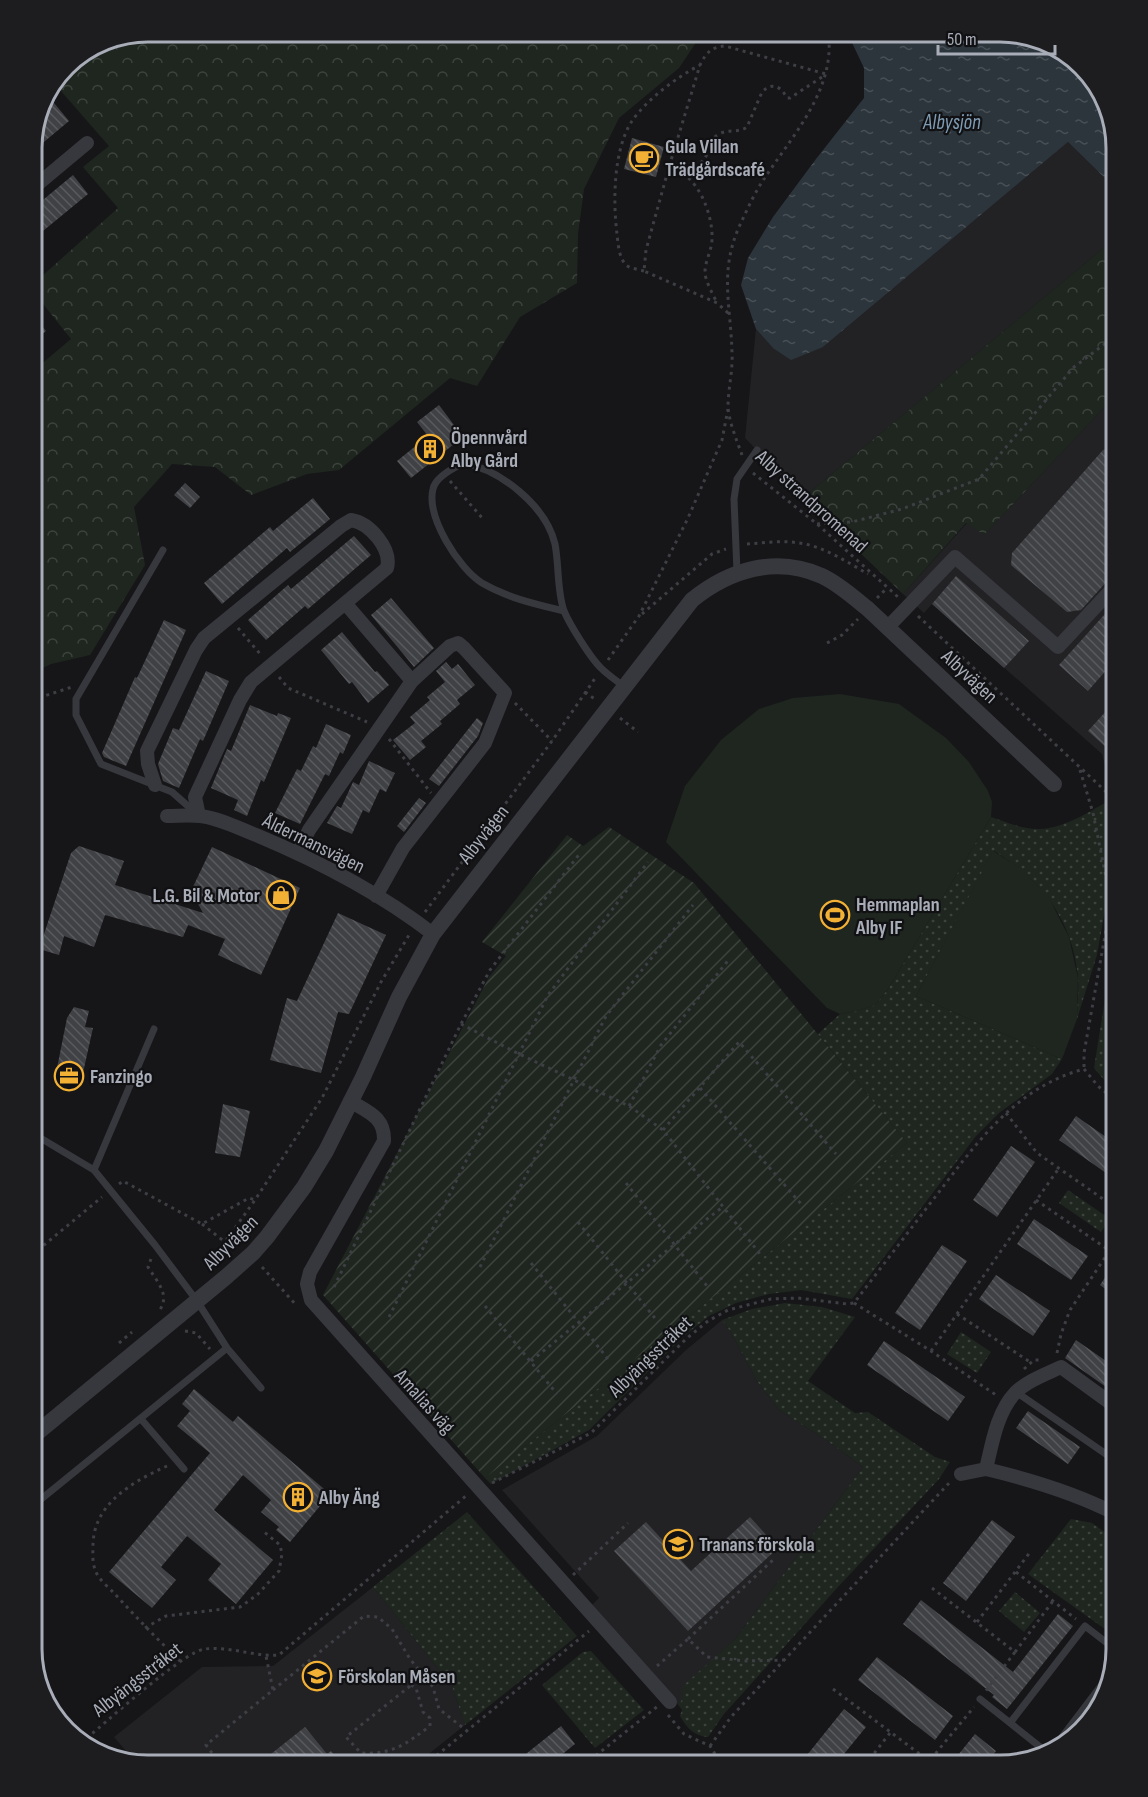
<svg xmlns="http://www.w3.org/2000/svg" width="1148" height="1797" viewBox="0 0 1148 1797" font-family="'Sofia Sans Condensed',sans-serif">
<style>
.built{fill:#222225}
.grass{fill:url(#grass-dots)}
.forest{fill:url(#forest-crowns)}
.garden{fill:url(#garden-furrows)}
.pitch{fill:#1e261f}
.water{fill:url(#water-ripples)}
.building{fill:url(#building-back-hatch)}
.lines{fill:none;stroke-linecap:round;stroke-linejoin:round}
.path{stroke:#3d3f44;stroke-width:3;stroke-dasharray:3 4.5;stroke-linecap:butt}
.service{stroke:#37383d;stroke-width:7}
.minor{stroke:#37383d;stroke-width:14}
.tertiary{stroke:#37383d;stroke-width:16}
.labels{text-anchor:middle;stroke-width:4.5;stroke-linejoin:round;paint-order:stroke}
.poi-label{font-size:20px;font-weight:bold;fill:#a8adb8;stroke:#111113;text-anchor:start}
.street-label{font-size:20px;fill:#a8adb8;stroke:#111113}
.water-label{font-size:21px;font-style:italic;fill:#7f9bb3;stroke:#111113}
.rim{fill:none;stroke:#a8adb8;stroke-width:3}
</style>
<defs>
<pattern id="grass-dots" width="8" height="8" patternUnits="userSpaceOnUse" patternTransform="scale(1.5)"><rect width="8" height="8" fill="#1e261f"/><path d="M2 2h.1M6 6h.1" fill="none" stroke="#3c433d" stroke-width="1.8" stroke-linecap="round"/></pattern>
<pattern id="forest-crowns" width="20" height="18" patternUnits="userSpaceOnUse" patternTransform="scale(1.5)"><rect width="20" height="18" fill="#1e261f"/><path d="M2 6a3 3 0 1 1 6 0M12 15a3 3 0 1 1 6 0" fill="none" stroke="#3c433d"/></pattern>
<pattern id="garden-furrows" width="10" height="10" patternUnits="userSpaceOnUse" patternTransform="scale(1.5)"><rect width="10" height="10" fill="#1e261f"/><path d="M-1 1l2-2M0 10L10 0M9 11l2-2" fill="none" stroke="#3c433d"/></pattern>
<pattern id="water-ripples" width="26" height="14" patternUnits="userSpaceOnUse" patternTransform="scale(1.5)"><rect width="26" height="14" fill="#2c353c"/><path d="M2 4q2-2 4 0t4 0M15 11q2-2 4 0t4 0" fill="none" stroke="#485056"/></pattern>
<pattern id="building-back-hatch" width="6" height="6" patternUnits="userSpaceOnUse" patternTransform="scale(1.5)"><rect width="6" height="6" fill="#404145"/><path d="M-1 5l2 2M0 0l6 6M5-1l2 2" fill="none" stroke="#595a5e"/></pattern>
</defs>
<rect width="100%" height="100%" fill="#161618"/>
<path class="built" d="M1068 142 1113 186 1106 246 803 498 745 438 756 329 773 348 823 347Z
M1116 395V783L1107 774 1102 754 932 604 924 613 903 594 967 523 984 535Z
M722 1320 730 1331 757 1381 779 1410 829 1442 863 1467 736 1638 685 1685 681 1703H677L588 1609 599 1598 502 1490 597 1436 685 1351Z
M373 1587 452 1686 465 1725 415 1765H141L137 1764 114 1737 202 1667 273 1666Z"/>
<path class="grass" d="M1109 801 1116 807V891L1106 904 1097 955 1077 1019C1077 1005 1079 991 1078 977 1072 919 1042 881 994 851L916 996 1062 1059 1052 1074 999 1113 976 1136 852 1299 801 1290 769 1294 736 1303 709 1316 684 1336 589 1430 491 1484 485 1478 907 1143 818 1034 840 1014 857 1011 875 1005 888 989 991 817C1006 822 1024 830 1040 829 1065 828 1088 812 1109 801Z
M1116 930V1094L1094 1068Z
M1068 1190 1110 1219 1101 1232 1059 1203Z
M785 1303 822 1307 855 1317 808 1381 855 1413 868 1412 935 1457 950 1462 939 1479 837 1588 724 1714 708 1737C694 1736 687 1728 680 1716L682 1710 677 1703 681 1702 684 1685 736 1638 863 1467 829 1442 779 1410 757 1381 730 1331 722 1320 752 1309Z
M961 1332 991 1352 977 1373 947 1354Z
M467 1512 577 1636 465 1725 452 1686 373 1587Z
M1071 1519 1092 1523 1116 1540V1637L1028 1574Z
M1015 1592 1040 1613 1024 1632 999 1611Z
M591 1651 644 1710 595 1748 542 1685 583 1652Z"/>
<path class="forest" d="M148 32H703L679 68 619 118 584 189 578 234 577 283 520 317 477 386 450 378 339 470 307 474 251 495 215 467 172 464 134 507 145 565 90 655 51 664 32 673V372L71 339 32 290V285L118 208 83 167 109 146 54 83 66 66 104 40Z
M732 32H764L766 42Z
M1106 246 1116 252V395L984 535 966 523 903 594 803 498Z"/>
<path class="garden" d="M609 827 694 883 907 1143 485 1478 323 1295 489 977 506 956 482 942 567 835 583 846Z"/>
<path class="pitch" d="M840 694 899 704 946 738 969 762 988 791 992 802 991 817 888 989 875 1005 857 1011 840 1014 827 1008 666 842 685 786 721 740 759 709 793 698Z
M993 851 1019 867 1048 896 1069 937 1078 978 1077 1019 1062 1059 916 996Z"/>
<path class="water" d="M847 32H1008L1064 51 1104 96 1116 148V252L1106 246 1113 186 1068 142 823 347 791 360 773 348 756 329 741 285 748 258 773 217 816 159 864 98V68Z"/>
<path class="building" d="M54 103 69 121 32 152V141L37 118Z
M632 138 664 147 656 177 624 169Z
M73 175 88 194 32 240V209Z
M32 313 46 331 32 343Z
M439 405 463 437 411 478 397 461 428 436 417 422Z
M1116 445V576L1109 579 1081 610 1067 612 1011 565 1012 553 1103 450Z
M185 483 200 497 190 508 174 495Z
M313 498 330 519 290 552 287 548 222 604 204 583 270 527 273 531Z
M354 536 371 555 308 609 305 606 266 640 248 620 288 585 291 589Z
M956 576 1029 641 1004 668 932 604Z
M391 598 434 648 414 667 371 615Z
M1116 598V659L1088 691 1059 665 1113 605 1109 606Z
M164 620 186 630 126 766 104 757 102 753 135 677 137 678Z
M342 632 375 672 377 671 389 685 368 703 352 682 349 684 321 650Z
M446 662 452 669 458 664 475 685 457 700 460 704 440 721 442 724 421 741 426 747 410 760 393 740 415 723 410 717 430 700 427 697 445 682 436 671Z
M206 671 229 681 203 741 200 739 179 788 163 781 158 764 173 728 179 730Z
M1116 700V740L1108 749 1088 731Z
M250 705 277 716 278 713 291 718 264 782 261 780 247 816 234 810 238 800 211 788 227 749 231 751Z
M477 718 483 723 478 736 439 786 429 779Z
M326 724 351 735 343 754 340 752 329 776 325 774 300 824 275 813 297 769 301 771 313 746 316 748Z
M369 761 395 773 386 792 380 789 369 813 363 810 352 834 327 823 337 806 341 808 353 782 359 785Z
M419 798 426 803 404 832 397 826Z
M79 846 124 861 115 885 203 913 191 891 212 847 300 888 261 975 218 955 225 939 188 925 183 937 105 915 94 947 64 936 59 955 39 949 71 853Z
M338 913 386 935 349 1014 338 1012 321 1073 270 1060 287 998 297 1001Z
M74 1007 89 1011 85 1027 93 1028 80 1086 61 1081 56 1073 67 1018Z
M223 1104 250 1111 240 1157 215 1153Z
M1076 1116 1116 1144V1180L1059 1140Z
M1011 1146 1035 1162 997 1217 973 1200Z
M1034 1219 1088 1256 1071 1280 1017 1244Z
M942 1245 967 1261 920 1330 895 1313Z
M1116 1261V1297L1100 1285Z
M996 1275 1050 1311 1033 1336 979 1299Z
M1076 1340 1116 1368V1394L1065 1358Z
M884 1341 965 1397 948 1421 867 1365Z
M194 1389 233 1422 238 1416 330 1494 290 1542 276 1530 279 1527 261 1512 271 1500 243 1475 214 1510 273 1560 236 1604 208 1580 221 1564 187 1536 161 1567 176 1580 152 1608 109 1572 210 1453 177 1426 190 1411 182 1404Z
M1028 1411 1080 1447 1068 1464 1016 1428Z
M750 1517 778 1548 688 1631 614 1551 646 1522 691 1571Z
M992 1520 1015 1537 966 1601 943 1583Z
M921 1600 1013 1672 1058 1614 1073 1626 1007 1709 992 1697 994 1695 903 1624Z
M877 1657 953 1716 935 1740 858 1680Z
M844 1709 866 1727 835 1765H799Z
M561 1726 575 1744 549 1765H512Z
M305 1727 327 1754 331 1751 343 1765H257Z
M975 1734 996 1751 985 1766 950 1765Z"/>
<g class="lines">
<path class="path" d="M669 167C697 173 713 213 712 239 712 250 705 261 705 272 705 281 713 294 717 303
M679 169C718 166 701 144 719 134 728 129 739 133 747 127L762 92C773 81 781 87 787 98H790L825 75
M644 271C638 269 631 269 626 265 619 258 618 244 617 234 613 202 613 150 632 121 646 100 677 77 700 65
M728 313 717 303 644 271 646 250 669 167 700 65C706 53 711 47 725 46L826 74
M742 455C737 441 729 422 728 407 728 389 733 371 732 353 731 306 719 273 739 227 746 212 753 196 762 182 791 137 837 89 828 32
M753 473 817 524 898 597
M450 481 484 520
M817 524 852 522 902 509 979 479 1074 367 1106 343 1116 340
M747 544C764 543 782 540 799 543 823 546 847 562 868 574
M877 598 887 588
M642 614 712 554 726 549
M918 616 1116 801
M238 628 261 655
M827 643 842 635 858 619
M608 660 639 616 688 518 722 440 728 409
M279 677 288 688 367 722
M585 692 596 700
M32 700 72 687
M515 703 552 741
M620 718 638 732
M389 739 431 793
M1080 770 1093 813 1111 902 1084 1053V1069
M1111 902 1116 895
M425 912 552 741 596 677
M461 1024 517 1053 629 1106 663 1130 760 1254
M1084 1069 1098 1086 1116 1101
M700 1088 802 1205
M629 1106 661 1045 730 958
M1006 1113 1037 1153 1116 1208
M663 1130 739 1042 836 1154
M626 1183 707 1286
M119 1184 123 1181 202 1224 249 1198 255 1200
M1036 1200 1110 1251
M578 1222 658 1322
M202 1224 225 1242
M236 1248 225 1242 255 1200 322 1098 381 982 409 935
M32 1255 102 1197
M151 1259 148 1267C157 1282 171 1295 159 1311
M531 1263 608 1359
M262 1267 297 1306
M480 1267 606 1016 693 905
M334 1287 461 1024 490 970 581 852
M854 1303 931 1351 996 1395
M485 1306 557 1394
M957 1314 1030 1362
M389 1317 548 995 648 862
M185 1331 196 1333 210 1349
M119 1343 132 1332
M931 1351 1059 1168
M1057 1353 1061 1334 1070 1310 1116 1241
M531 1361C596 1309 658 1256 724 1206
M1024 1369 1034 1360H1041
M167 1466C132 1482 93 1504 93 1546 93 1553 92 1562 95 1569 97 1578 108 1587 115 1594 136 1617 157 1639 180 1661
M492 1483 591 1433 686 1339 708 1321 728 1310 771 1299 798 1298 847 1304 854 1303C880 1269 906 1235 932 1201 974 1147 1013 1088 1084 1069
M1016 1572 1076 1619
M573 1575 628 1523
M932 1588 1015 1652 985 1692
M977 1622 1031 1551
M145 1628 166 1616 240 1607 257 1595 279 1571 282 1554 280 1545 263 1531
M688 1639 774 1559
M1015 1652 1053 1601
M657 1666 688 1639 707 1657 746 1661 784 1660
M411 1685 416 1688 423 1712 430 1718V1726C406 1744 392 1755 361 1753L346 1737 424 1675
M833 1689 929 1761
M41 1690 62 1710 61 1720
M273 1690 364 1616 378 1617 392 1629 410 1659 433 1687 439 1709 467 1731
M668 1715 684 1734 710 1746 722 1765
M81 1743C102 1726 185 1650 205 1649 230 1646 254 1657 279 1655L467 1495
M710 1746 731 1717 951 1481
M221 1765 206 1745 273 1690 266 1656
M425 1765 589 1631
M584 1765 658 1706
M865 1765 890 1733
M926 1765 974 1707"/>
<path class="service" d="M163 550 76 699V715L101 764 172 792 197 814
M737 572 734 499 737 479 757 450
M564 611C535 604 508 598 482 583 459 569 426 517 433 489 435 478 453 468 463 463 500 469 546 506 555 544 559 564 557 592 564 611 570 625 591 659 602 669 608 675 616 680 623 686
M32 1133 94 1170 155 1245 197 1301 227 1348 261 1388
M94 1170 154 1029
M1016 1392 1116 1461
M141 1419 184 1469
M40 1500 227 1348
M980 1699 1049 1754
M1010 1723 1085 1626 1116 1650
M1049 1754 1109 1675"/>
<path class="minor" d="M32 189 87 143
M345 603 412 681
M888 627 955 557 1058 647 1116 585
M155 785 148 764 147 751 196 650 204 638 341 526 351 520C370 523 392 549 387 568L251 682 240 700 195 797 199 816
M167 816C178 816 189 815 200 816 219 818 238 828 256 835 318 861 380 893 433 934
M298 853 309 830 412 681 450 646 458 643 464 648 505 693 485 743 403 848 376 896
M350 1101C368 1112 385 1117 384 1141L310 1272 307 1284 311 1300 670 1702
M961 1474 986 1469
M1116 1514C1075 1493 1032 1480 986 1469 992 1444 997 1412 1015 1393 1027 1381 1046 1374 1061 1367L1116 1407"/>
<path class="tertiary" d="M32 1437 226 1277 253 1253 267 1237 304 1187 326 1151 363 1077 399 997 433 934 692 600C729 570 776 555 822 576 839 584 853 597 868 609L1054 784"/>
</g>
<defs>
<g id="cafe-ring" transform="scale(1.5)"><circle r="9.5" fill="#111113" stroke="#f2b134" stroke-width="1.5"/><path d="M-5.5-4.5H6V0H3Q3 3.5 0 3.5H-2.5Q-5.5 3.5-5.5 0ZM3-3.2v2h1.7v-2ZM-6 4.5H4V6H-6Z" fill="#f2b134"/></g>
<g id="building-ring" transform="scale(1.5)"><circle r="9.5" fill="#111113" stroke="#f2b134" stroke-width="1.5"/><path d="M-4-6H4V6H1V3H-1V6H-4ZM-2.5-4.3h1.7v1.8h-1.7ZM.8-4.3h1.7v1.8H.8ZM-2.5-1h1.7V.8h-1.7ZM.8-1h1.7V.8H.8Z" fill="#f2b134"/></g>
<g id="shop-ring" transform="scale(1.5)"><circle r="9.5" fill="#111113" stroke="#f2b134" stroke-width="1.5"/><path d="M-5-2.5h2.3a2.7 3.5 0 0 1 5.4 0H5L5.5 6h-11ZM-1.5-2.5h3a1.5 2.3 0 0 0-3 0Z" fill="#f2b134"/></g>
<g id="stadium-ring" transform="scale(1.5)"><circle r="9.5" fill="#111113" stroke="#f2b134" stroke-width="1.5"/><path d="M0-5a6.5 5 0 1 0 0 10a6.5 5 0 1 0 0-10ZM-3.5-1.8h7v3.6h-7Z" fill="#f2b134"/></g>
<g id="office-ring" transform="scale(1.5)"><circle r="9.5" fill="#111113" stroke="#f2b134" stroke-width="1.5"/><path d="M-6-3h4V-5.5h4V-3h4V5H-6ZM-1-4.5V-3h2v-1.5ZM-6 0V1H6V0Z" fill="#f2b134"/></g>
<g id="school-ring" transform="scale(1.5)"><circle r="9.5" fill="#111113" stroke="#f2b134" stroke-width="1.5"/><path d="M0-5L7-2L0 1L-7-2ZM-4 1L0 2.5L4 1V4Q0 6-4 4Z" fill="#f2b134"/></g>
</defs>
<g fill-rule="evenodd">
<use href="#cafe-ring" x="644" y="158"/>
<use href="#building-ring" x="430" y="449"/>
<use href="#shop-ring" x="281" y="895"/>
<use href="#stadium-ring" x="835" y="915"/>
<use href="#office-ring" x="69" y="1076"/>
<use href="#building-ring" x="298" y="1497"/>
<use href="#school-ring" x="678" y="1544"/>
<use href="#school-ring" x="317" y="1676"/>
</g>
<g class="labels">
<g class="poi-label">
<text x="665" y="153">Gula Villan<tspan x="665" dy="23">Trädgårdscafé</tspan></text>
<text x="451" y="444">Öpennvård<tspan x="451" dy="23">Alby Gård</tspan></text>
<text x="260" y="902" text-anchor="end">L.G. Bil &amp; Motor</text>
<text x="856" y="911">Hemmaplan<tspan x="856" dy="23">Alby IF</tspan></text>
<text x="90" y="1083">Fanzingo</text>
<text x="319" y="1504">Alby Äng</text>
<text x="699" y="1551">Tranans förskola</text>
<text x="338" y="1683">Förskolan Måsen</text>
</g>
<g class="street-label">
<text transform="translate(812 501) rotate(42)" y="7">Alby strandpromenad</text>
<text transform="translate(970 676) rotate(43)" y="7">Albyvägen</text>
<text transform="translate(483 834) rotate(-52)" y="7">Albyvägen</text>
<text transform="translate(314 843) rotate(26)" y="7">Åldermansvägen</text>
<text transform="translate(230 1242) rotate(-45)" y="7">Albyvägen</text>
<text transform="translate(650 1356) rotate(-44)" y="7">Albyängsstråket</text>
<text transform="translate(425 1401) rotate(48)" y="7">Amalias väg</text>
<text transform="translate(137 1679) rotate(-38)" y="7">Albyängsstråket</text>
</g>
<g class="water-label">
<text x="952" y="129">Albysjön</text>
</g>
</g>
<path d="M0 0H1148V1797H0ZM148 42H1000A106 106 0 0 1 1106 148V1649A106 106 0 0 1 1000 1755H148A106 106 0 0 1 42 1649V148A106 106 0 0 1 148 42Z" fill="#1d1d20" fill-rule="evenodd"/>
<path class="rim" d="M148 42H1000A106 106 0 0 1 1106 148V1649A106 106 0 0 1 1000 1755H148A106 106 0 0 1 42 1649V148A106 106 0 0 1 148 42Z"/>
<path d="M938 45v9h117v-9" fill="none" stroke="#a8adb8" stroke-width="3"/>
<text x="947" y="45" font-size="18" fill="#a8adb8" stroke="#111113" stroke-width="4.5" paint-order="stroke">50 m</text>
</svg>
